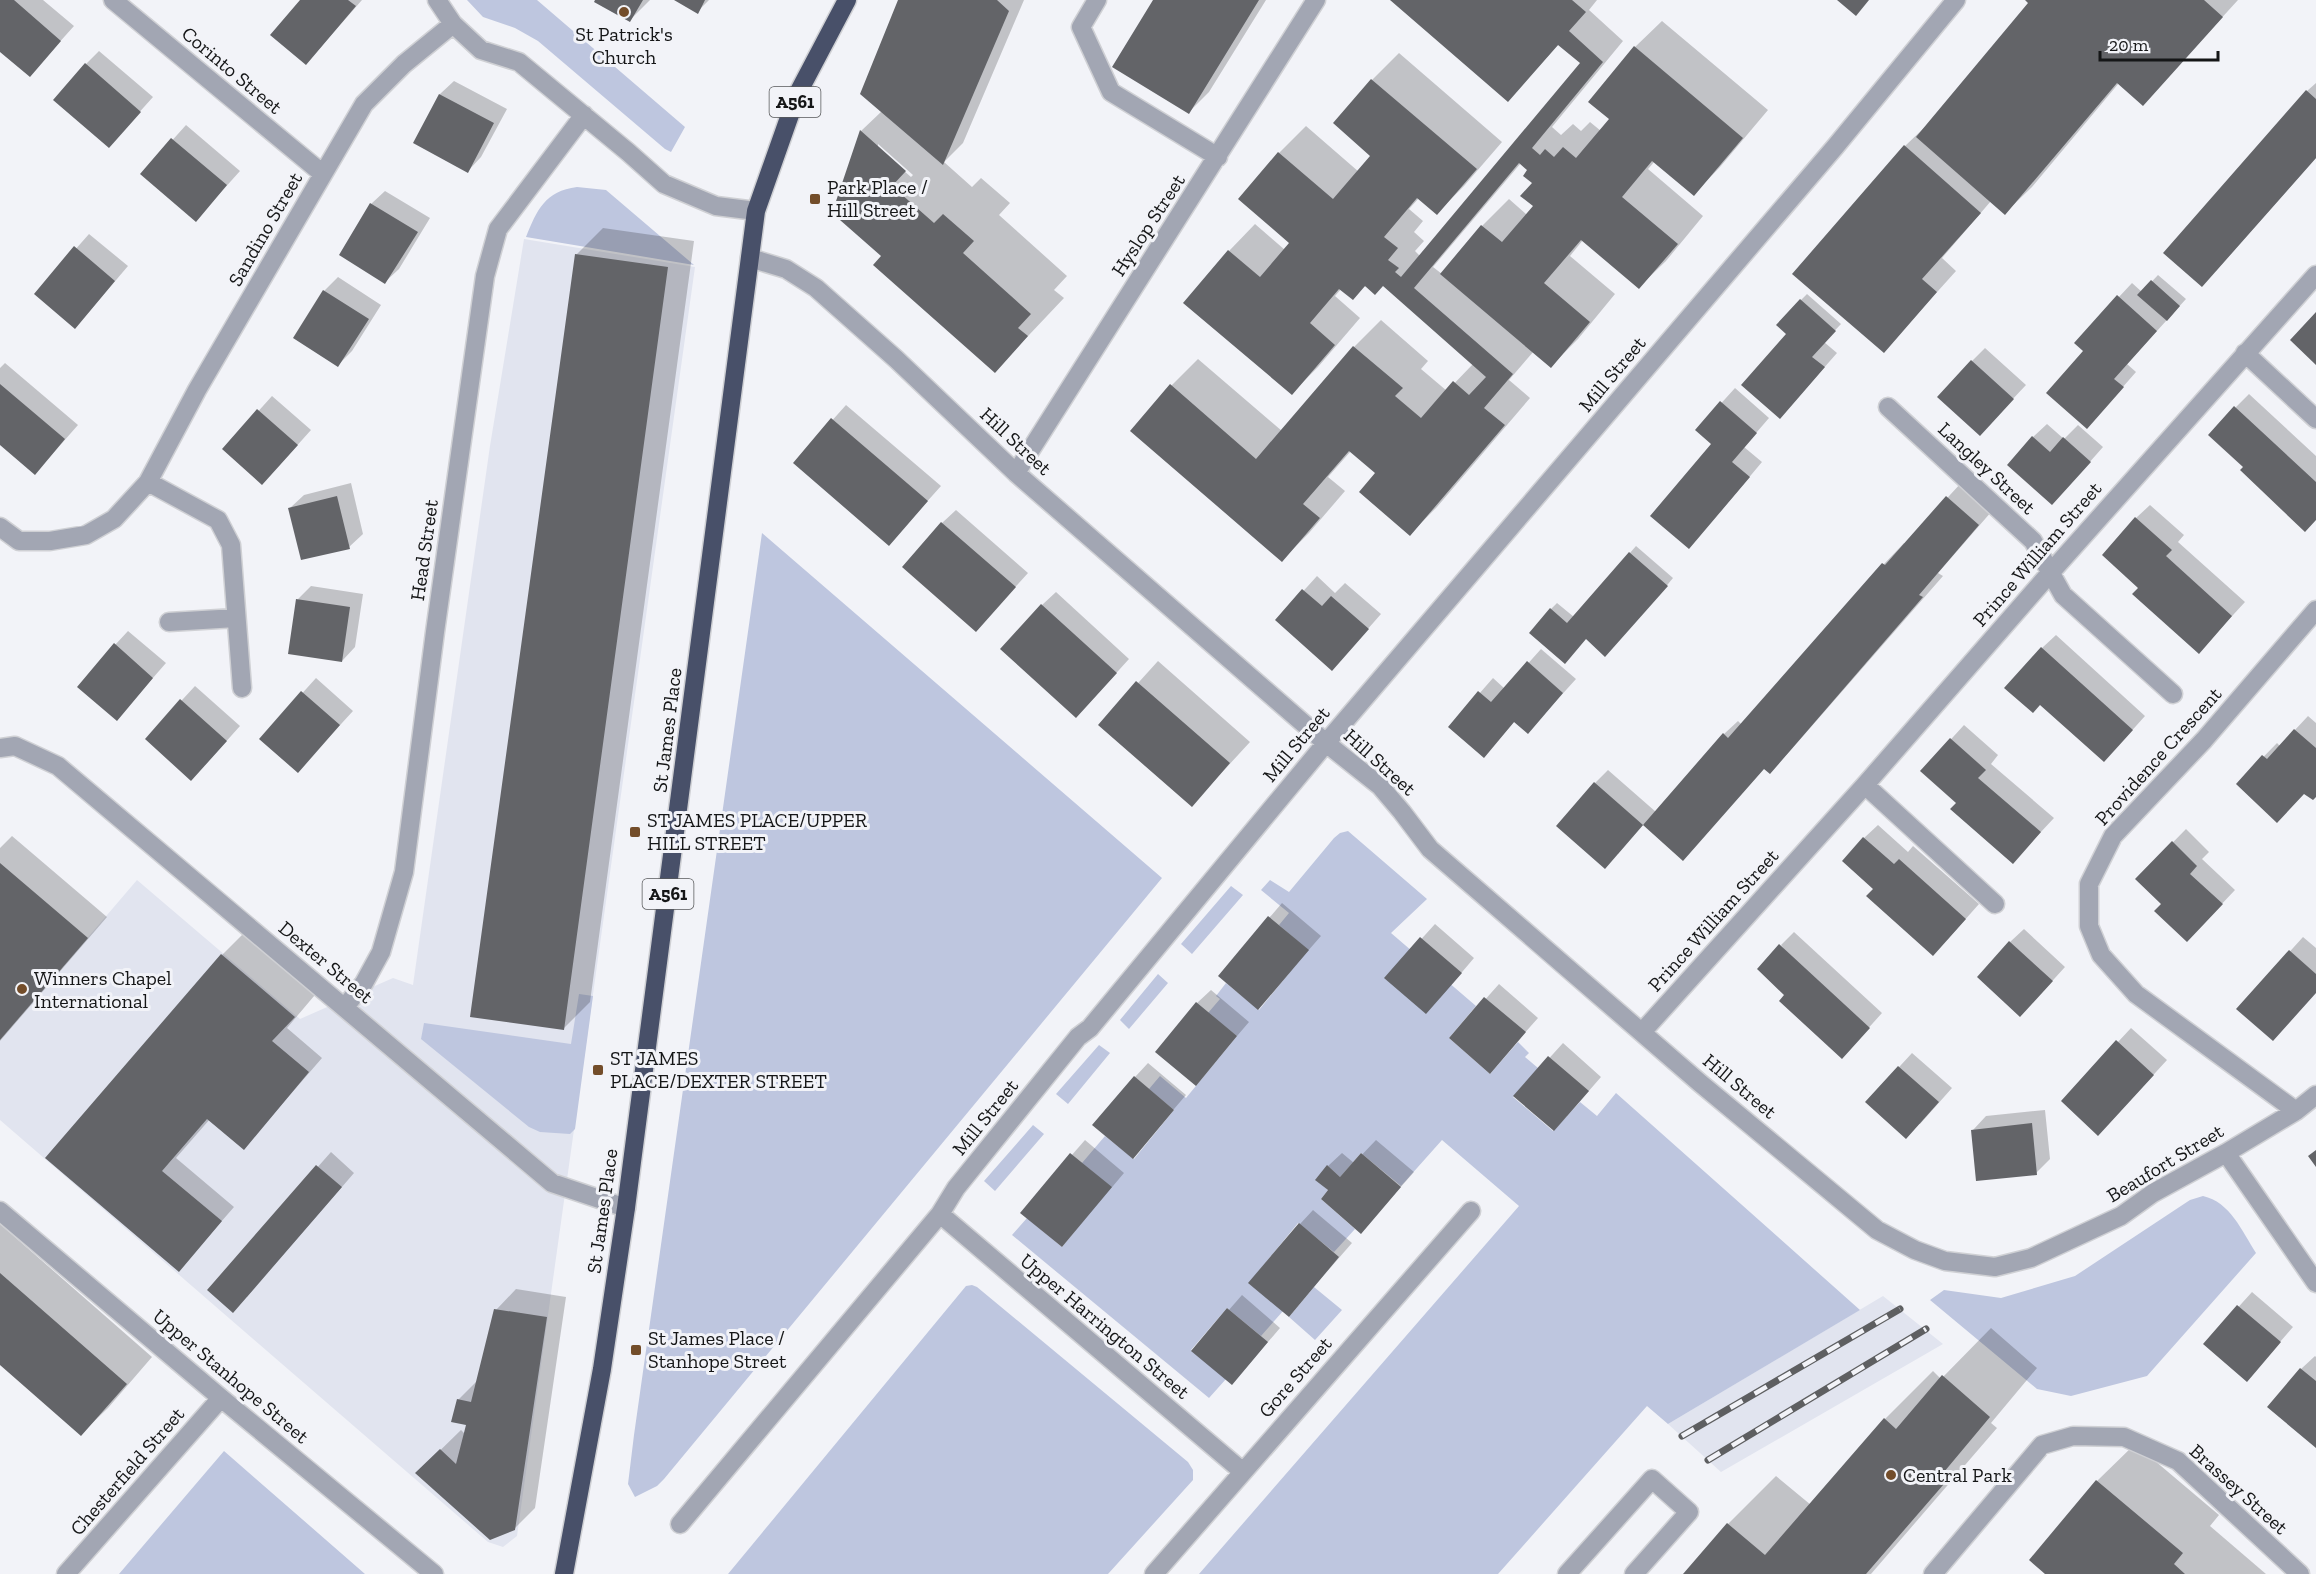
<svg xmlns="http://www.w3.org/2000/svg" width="2316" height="1574" viewBox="0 0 2316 1574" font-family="'Zilla Slab',serif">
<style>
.built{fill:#e1e4ef}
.green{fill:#bec6df}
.shadow{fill:#0003;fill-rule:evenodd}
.building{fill:#636468}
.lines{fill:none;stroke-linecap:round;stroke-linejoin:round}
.minor-casing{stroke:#cfd0d4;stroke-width:21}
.highway-casing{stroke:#cfd0d4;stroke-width:21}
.minor{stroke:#a2a6b3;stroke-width:18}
.highway{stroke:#485069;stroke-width:18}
.rail-casing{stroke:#5e5f61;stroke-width:7}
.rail{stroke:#f2f3f8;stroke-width:4.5;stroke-dasharray:14;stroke-linecap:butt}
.poi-dot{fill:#734d2a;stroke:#f2f3f8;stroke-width:2}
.labels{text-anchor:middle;stroke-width:6;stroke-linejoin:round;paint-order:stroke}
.shield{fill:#f2f3f8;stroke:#57585a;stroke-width:1.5}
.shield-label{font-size:18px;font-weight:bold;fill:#151617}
.poi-label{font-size:20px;fill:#151617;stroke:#f2f3f8;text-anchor:start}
.street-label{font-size:20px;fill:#151617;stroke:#f2f3f8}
</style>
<rect width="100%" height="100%" fill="#f2f3f8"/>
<path class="built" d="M524 239 695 267 517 1536 503 1547 488 1542 0 1120V1040L137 880 300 1019 393 978 413 985 490 446Z
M1883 1296 1943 1344 1721 1472 1668 1424Z"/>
<path class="green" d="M467 0H537L685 127 671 152 665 149 538 41 515 28 483 17Z
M577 187 606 190 694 265 526 237C537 210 545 191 577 187Z
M762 533 1162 878 664 1479 657 1486 635 1497 628 1484 634 1435Z
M1348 831 1427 899 1391 933 1476 1006 1449 1038 1490 1074 1518 1042 1529 1053 1525 1057 1538 1068 1513 1097 1553 1131 1580 1102 1597 1116 1616 1093 1860 1310 1668 1424 1647 1406 1498 1574H1199L1519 1206 1442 1140 1401 1186 1361 1153 1340 1177 1328 1166 1316 1179 1328 1190 1321 1199 1355 1229 1334 1252 1298 1223 1249 1283 1283 1311 1261 1336 1227 1308 1191 1350 1226 1379 1209 1398 1012 1235 1027 1218 1062 1247 1111 1187 1082 1163 1105 1136 1134 1159 1174 1110 1149 1089 1160 1076 1186 1098 1237 1036 1208 1013 1220 999 1216 996 1226 983 1259 1010 1308 950 1279 925 1289 913 1261 890 1270 880 1289 892 1334 838 1340 833Z
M1231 886 1243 895 1192 954 1181 944Z
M1158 974 1168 983 1129 1029 1120 1020Z
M579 994 593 996 575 1129 570 1134 540 1132 529 1127 421 1039 424 1023 571 1044Z
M1099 1045 1110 1053 1068 1104 1056 1094Z
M1033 1125 1044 1134 995 1191 984 1181Z
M2203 1196C2230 1202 2242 1231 2256 1253L2147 1376 2071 1396 2037 1389 1930 1300 1944 1290 2001 1298 2075 1276 2190 1200Z
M972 1285 977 1287 1188 1462 1193 1470V1480L1108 1574H728L966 1286Z
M1314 1287 1342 1310 1315 1340 1289 1317Z
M224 1451 365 1574H119Z"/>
<path class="shadow" d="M1 0H43L74 26 30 75 0 50Z
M302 0H362L319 49Z
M597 0H650L630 20Z
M677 0H709L697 12Z
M900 0H1024L963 143 944 162 972 187 981 178 1010 203 999 215 1067 276 1054 290 1064 298 995 371 883 256 834 212 861 131 882 111ZM878 144 913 175 911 177 878 148Z
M1154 0H1266L1209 92 1189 112Z
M1393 0H1597L1589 10 1623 41 1552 127 1561 135 1573 124 1581 131 1590 122 1601 131 1611 119 1635 47 1662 21 1768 110 1720 167 1694 194 1655 161 1648 169 1703 216 1666 261 1639 287 1583 240 1570 256 1615 294 1578 339 1551 366 1534 351 1509 380 1530 398 1437 507 1410 534 1377 473 1351 451 1328 477 1345 491 1309 533 1282 560 1132 430 1172 385 1198 359 1282 431 1354 347 1381 320 1428 361 1421 369 1447 391 1473 364 1384 285 1342 288 1335 296 1360 318 1318 367 1292 393 1229 251 1255 224 1285 250 1292 242 1240 199 1279 153 1306 126 1359 172 1373 155 1335 123 1372 80 1399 53 1502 142 1464 186 1437 213 1419 198 1409 209 1423 221 1414 232 1424 241 1415 251 1420 256 1582 63 1559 44 1508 100ZM1521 163 1534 165 1535 206 1527 215 1509 199 1482 226 1442 274 1433 267Z
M2028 0H2238L2143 104 2119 83 2032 187 2005 213 1991 201 1942 258 1956 271 1884 351 1905 146 1926 126 2030 2Z
M99 51 153 97 109 146 86 64Z
M454 81 507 109 481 157 468 171 415 142 440 94Z
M2316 83V158L2215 272 2307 91Z
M186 125 240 171 196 220 142 174Z
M385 191 430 218 399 269 385 282 371 204Z
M603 228 694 241 590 1002 564 1028 576 255Z
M89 234 128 266 88 313 36 294Z
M2158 275 2186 299 2127 364 2136 372 2100 413 2085 351 2076 343 2132 283 2142 292Z
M338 277 381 305 352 351 338 365 324 291Z
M1807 294 1841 324 1824 342 1837 353 1793 403 1788 334 1801 300Z
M1985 348 2026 385 1993 420 1972 361Z
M5 363 78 425 48 459 0 443V368Z
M1735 388 1769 418 1744 447 1762 462 1720 512 1713 444 1697 430Z
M2249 394 2316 456V519L2245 467 2236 407Z
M272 396 311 430 276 469 224 449Z
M846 405 941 486 889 544 795 462Z
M2047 424 2064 439 2078 425 2103 447 2065 490 2033 437Z
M351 483 363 534 349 547 290 508 304 495Z
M1961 483 1992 511 1938 573 1943 576 1790 751 1770 772 1765 767 1683 859 1644 824 1618 854 1595 783 1608 770 1656 812 1724 734 1738 721 1742 725 1884 564 1904 543 1905 544Z
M2150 505 2184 535 2178 542 2245 602 2199 652 2140 587 2136 518Z
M956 510 1028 573 976 630 942 523Z
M1636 546 1673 578 1659 595 1586 638 1565 662 1551 609 1557 603 1574 617Z
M1317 576 1335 593 1345 583 1381 614 1345 655 1277 620Z
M311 586 363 594 355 647 342 661 298 599Z
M1056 592 1129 659 1090 702 1042 605Z
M128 631 166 663 117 719 115 645Z
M2056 635 2145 716 2118 746 2042 648Z
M1541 649 1576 679 1528 732 1515 721 1484 756 1450 727 1493 678 1505 689Z
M1158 661 1250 742 1192 805 1100 725Z
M316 678 353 711 298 771 261 739Z
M195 686 240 726 205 765 147 738Z
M2308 716 2316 723V795L2238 783 2277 743 2280 746Z
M1964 725 1998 755 1991 764 2054 818 2013 862 1959 803 1922 771Z
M1878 825 1908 852 1913 846 1979 904 1947 940 1875 888 1864 838Z
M2186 829 2209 852 2202 859 2235 890 2200 927 2163 904 2137 879Z
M12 836 107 917 0 1041V848Z
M1282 903 1321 936 1258 1008 1220 975Z
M1435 924 1474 958 1440 998 1386 978Z
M249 928 320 989 287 1028 322 1058 244 1148 210 1119 176 1158 234 1207 179 1270 47 1158 222 955Z
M2024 929 2065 967 2034 1001 2010 942Z
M1794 932 1882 1013 1855 1043 1781 945Z
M2303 937 2316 948V992L2238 1009Z
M1499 984 1538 1018 1490 1072 1451 1038Z
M1211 990 1249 1022 1196 1084 1197 1003Z
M2131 1028 2167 1060 2112 1120 2063 1101Z
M1563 1043 1601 1077 1567 1116 1515 1096Z
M1912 1053 1952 1088 1920 1124 1867 1102Z
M1148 1063 1186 1095 1133 1157 1135 1077Z
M2045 1110 2050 1159 2036 1173 1973 1130 1986 1116Z
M1085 1140 1124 1173 1075 1231 1022 1212Z
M1376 1140 1414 1172 1361 1232 1330 1190 1328 1166 1342 1153 1354 1163Z
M331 1152 354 1173 247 1297 209 1290Z
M1313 1210 1352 1243 1289 1315 1300 1224Z
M0 1224 152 1357 108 1408 81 1434 0 1363Z
M516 1289 566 1297 535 1508 514 1529 417 1473 461 1430 465 1434 468 1423 458 1400 478 1380 496 1310Z
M2252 1292 2293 1327 2247 1380 2205 1344Z
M1242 1295 1280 1328 1245 1369 1193 1351Z
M1991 1328 2037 1368 1991 1423 1997 1428 1871 1574H1685L1728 1524 1776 1476 1811 1505 1885 1419 1933 1371 1941 1379Z
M2315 1356 2316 1357V1446L2301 1369Z
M2135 1444 2219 1515 2210 1526 2266 1574H2047L2031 1560 2097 1481Z"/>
<path class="building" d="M0 0H14L61 41 30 77 0 52Z
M300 0H348L356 6 306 65 270 35Z
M595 0H643L630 22 594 2Z
M674 0H705L698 14Z
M898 0H997L1009 11 943 165 860 94Z
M1153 0H1259L1189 114 1112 67Z
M1390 0H1572L1586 12 1569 31 1603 62 1532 148 1540 155 1545 149 1554 157 1563 147 1576 158 1609 119 1588 102 1634 46 1743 138 1694 196 1652 161 1622 197 1678 244 1639 289 1581 240 1544 283 1590 322 1551 368 1440 274 1481 225 1502 242 1533 206 1520 196 1532 183 1523 176 1527 170 1519 163 1414 288 1513 374 1484 408 1505 425 1410 536 1359 492 1375 473 1349 451 1303 504 1320 518 1282 562 1130 431 1170 384 1256 459 1353 346 1403 388 1395 396 1421 418 1453 381 1469 395 1486 377 1383 286 1375 295 1365 286 1353 300 1339 289 1310 323 1335 345 1292 395 1183 303 1228 250 1260 277 1289 243 1238 199 1278 152 1333 199 1370 156 1333 123 1371 79 1477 169 1437 215 1417 198 1384 237 1398 248 1388 260 1399 268 1395 272 1401 277 1580 63 1558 45 1508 102Z
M1837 0H1869L1856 16Z
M2025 0H2204L2223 17 2143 106 2117 83 2005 215 1916 137 2028 3Z
M85 63 141 112 109 148 53 100Z
M2306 90 2316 99V158L2202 287 2163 253Z
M439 94 494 123 468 173 413 143Z
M860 130 906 171 892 186 934 223 943 214 974 241 963 253 1031 314 1018 328 1028 336 995 373 873 265 881 256 832 213Z
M171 138 227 185 196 222 140 174Z
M1904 145 1981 213 1922 279 1937 292 1884 353 1792 274Z
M370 203 418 232 385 284 339 255Z
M74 246 115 281 75 329 34 294Z
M575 254 668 267 564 1030 470 1017Z
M2151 280 2180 306 2167 321 2137 295Z
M323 290 369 319 338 367 293 338Z
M2117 295 2157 331 2114 379 2124 387 2087 429 2046 393 2083 351 2074 343Z
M1800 299 1836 331 1812 357 1825 367 1780 419 1741 385 1786 334 1776 325Z
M2316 312V365L2290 340Z
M1971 360 2014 399 1980 436 1937 397Z
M0 384 65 439 35 475 0 445Z
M1720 401 1757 433 1732 462 1750 477 1689 549 1650 516 1711 444 1695 430Z
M2234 406 2316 482V520L2305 532 2240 470 2243 467 2208 435Z
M257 409 298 445 262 485 222 449Z
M831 418 928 501 889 546 793 463Z
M2032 436 2050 452 2063 437 2091 462 2052 505 2007 465Z
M337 496 350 549 301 560 288 508Z
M1946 496 1979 525 1919 595 1923 597 1770 774 1764 769 1683 861 1643 825 1723 733 1728 738 1882 563 1885 565Z
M2135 517 2172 550 2166 556 2232 616 2199 654 2132 594 2138 588 2102 555Z
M941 522 1016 587 976 632 902 567Z
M1629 552 1668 586 1605 657 1586 639 1565 664 1529 633 1550 608 1567 623Z
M1302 589 1322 606 1331 596 1369 629 1332 671 1275 620Z
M296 599 350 607 342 662 288 654Z
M1041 604 1117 673 1076 718 1000 649Z
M114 643 153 678 117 721 77 687Z
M2041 647 2133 730 2104 762 2040 705 2033 713 2004 688Z
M1527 661 1563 693 1528 734 1514 722 1484 758 1448 727 1478 691 1491 702Z
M1136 681 1230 763 1192 807 1098 725Z
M301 691 340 725 298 773 259 739Z
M180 699 227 741 191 781 145 739Z
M2294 729 2316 748V797L2313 800 2304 794 2277 823 2236 784 2262 755 2267 759Z
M1950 738 1986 770 1978 778 2041 832 2013 864 1950 809 1956 803 1920 771Z
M1594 782 1643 825 1605 869 1556 826Z
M1863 837 1894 864 1899 859 1966 919 1933 956 1866 896 1873 889 1842 861Z
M2172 841 2197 866 2190 874 2223 904 2187 942 2154 911 2161 904 2135 879Z
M0 863 88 938 0 1040Z
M1268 916 1309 950 1258 1010 1218 976Z
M1420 937 1462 973 1426 1014 1384 978Z
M2009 941 2053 981 2020 1017 1977 977Z
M1779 944 1870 1028 1842 1059 1779 1001 1784 995 1757 969Z
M2289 950 2316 974V993L2273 1041 2236 1009Z
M221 954 295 1017 272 1041 309 1072 244 1150 207 1119 162 1171 222 1221 179 1272 45 1158Z
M1484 997 1526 1032 1490 1074 1449 1038Z
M1196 1002 1237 1036 1196 1086 1155 1052Z
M2116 1040 2154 1075 2098 1136 2061 1101Z
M1548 1056 1589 1091 1554 1131 1513 1096Z
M1898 1066 1939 1102 1906 1139 1865 1102Z
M1134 1076 1174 1110 1133 1159 1092 1125Z
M2032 1123 2037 1175 1976 1181 1971 1130Z
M2316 1150V1167L2308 1156Z
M1070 1153 1112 1187 1062 1247 1020 1213Z
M1361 1153 1401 1187 1361 1234 1321 1199 1328 1190 1315 1180 1327 1165 1340 1177Z
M316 1165 342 1187 233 1313 207 1290Z
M1299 1223 1339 1257 1289 1317 1248 1283Z
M0 1273 127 1384 81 1436 0 1365Z
M2237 1305 2281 1342 2247 1382 2203 1344Z
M1227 1308 1268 1342 1232 1385 1191 1351Z
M494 1309 547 1317 515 1530 490 1540 415 1473 440 1449 456 1464 466 1425 451 1422 457 1399 471 1402Z
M2300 1368 2316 1381V1448L2267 1407Z
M1942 1375 1990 1417 1944 1472 1950 1477 1866 1574H1683L1727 1523 1765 1555 1884 1418 1896 1429Z
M2096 1480 2183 1553 2174 1564 2185 1574H2045L2029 1560Z"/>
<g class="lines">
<g class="minor-casing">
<path id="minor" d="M113 0 323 174
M437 0 453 24 481 50 519 62 628 152 664 184 716 206 756 211
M1097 0 1081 27 1111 92 1218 157
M750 258 786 269 816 288 896 359 1016 473 1326 743 1380 786 1402 812 1430 849 1700 1083 1877 1230 1915 1250 1945 1261 1995 1267 2031 1258 2121 1216 2153 1193 2226 1153 2296 1111 2316 1095
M2245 353 2316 419
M1888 407 2033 541 2063 595 2173 694
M1016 473 1316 0
M148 482 218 520 231 545 242 688
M0 527 19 541H50L86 535 114 519 148 482 197 390 364 104 404 64 453 24
M169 622 236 618
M0 748 15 746 58 766 552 1183 626 1208
M1865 785 1995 904
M345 1007 364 983 381 952 404 872 435 632 485 276 498 229 584 115
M1643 1031 1865 785 2051 572 2316 275
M2296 1111 2136 994 2101 955 2089 926V884L2113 836 2204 740 2316 610
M2226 1153 2316 1283
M0 1211 221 1398 434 1574
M940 1214 1242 1471
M680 1524 940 1214 956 1188 1078 1037 1090 1028 1326 743 1835 147 1956 0
M66 1574 221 1398
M1154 1574 1471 1211
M1567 1574 1652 1479 1689 1512 1634 1574
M1933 1574 2042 1445 2073 1436 2124 1437 2178 1461 2300 1574"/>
</g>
<g class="highway-casing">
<path id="highway" d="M564 1574 602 1369 626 1208 756 211 797 95 847 0"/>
</g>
<use href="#minor" class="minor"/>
<use href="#highway" class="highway"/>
<g class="rail-casing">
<path id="rail" d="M1682 1436 1900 1309
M1708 1460 1926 1329"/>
</g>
<use href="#rail" class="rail"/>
</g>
<g class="poi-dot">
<circle cx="624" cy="12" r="6"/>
<rect x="809" y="193" width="12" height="12" rx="3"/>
<rect x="629" y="826" width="12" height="12" rx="3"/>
<circle cx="22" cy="989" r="6"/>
<rect x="592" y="1064" width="12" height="12" rx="3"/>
<rect x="630" y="1344" width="12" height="12" rx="3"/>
<circle cx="1891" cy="1475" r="6"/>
</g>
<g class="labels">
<g class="shield">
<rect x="769.5" y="87" width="51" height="30" rx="4.5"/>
<rect x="642.5" y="879" width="51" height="30" rx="4.5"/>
</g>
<g class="shield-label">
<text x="795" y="108">A561</text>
<text x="668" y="900">A561</text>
</g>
<g class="poi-label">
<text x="624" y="41" text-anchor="middle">St Patrick's<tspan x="624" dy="23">Church</tspan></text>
<text x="827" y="194">Park Place /<tspan x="827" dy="23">Hill Street</tspan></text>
<text x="647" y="827">ST JAMES PLACE/UPPER<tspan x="647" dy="23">HILL STREET</tspan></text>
<text x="34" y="985">Winners Chapel<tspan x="34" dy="23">International</tspan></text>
<text x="610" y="1065">ST JAMES<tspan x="610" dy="23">PLACE/DEXTER STREET</tspan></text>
<text x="648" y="1345">St James Place /<tspan x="648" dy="23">Stanhope Street</tspan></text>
<text x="1903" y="1482">Central Park</text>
</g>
<g class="street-label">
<text transform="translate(232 70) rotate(40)" y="7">Corinto Street</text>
<text transform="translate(1148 225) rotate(-57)" y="7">Hyslop Street</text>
<text transform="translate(265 229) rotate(-60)" y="7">Sandino Street</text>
<text transform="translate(1612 374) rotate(-50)" y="7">Mill Street</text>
<text transform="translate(1016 441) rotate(43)" y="7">Hill Street</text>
<text transform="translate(1987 468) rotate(43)" y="7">Langley Street</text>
<text transform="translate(424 550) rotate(-82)" y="7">Head Street</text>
<text transform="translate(2037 554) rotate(-49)" y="7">Prince William Street</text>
<text transform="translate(667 730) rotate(-83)" y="7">St James Place</text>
<text transform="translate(1296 744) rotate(-50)" y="7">Mill Street</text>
<text transform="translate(2158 756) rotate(-48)" y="7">Providence Crescent</text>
<text transform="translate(1380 762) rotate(42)" y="7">Hill Street</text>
<text transform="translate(1713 920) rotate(-48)" y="7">Prince William Street</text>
<text transform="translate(326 962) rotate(40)" y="7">Dexter Street</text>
<text transform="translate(1740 1086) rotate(40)" y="7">Hill Street</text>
<text transform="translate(985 1117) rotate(-51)" y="7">Mill Street</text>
<text transform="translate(2165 1163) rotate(-31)" y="7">Beaufort Street</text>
<text transform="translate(602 1211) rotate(-82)" y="7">St James Place</text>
<text transform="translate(1105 1326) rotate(40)" y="7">Upper Harrington Street</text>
<text transform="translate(231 1376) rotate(40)" y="7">Upper Stanhope Street</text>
<text transform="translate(1295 1377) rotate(-49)" y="7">Gore Street</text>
<text transform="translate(127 1471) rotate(-49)" y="7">Chesterfield Street</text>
<text transform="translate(2239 1489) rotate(42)" y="7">Brassey Street</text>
</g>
</g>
<path d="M2100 51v9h118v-9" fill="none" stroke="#151617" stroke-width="3"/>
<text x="2109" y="51" font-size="18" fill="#151617" stroke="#f2f3f8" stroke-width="4.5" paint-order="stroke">20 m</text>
</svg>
